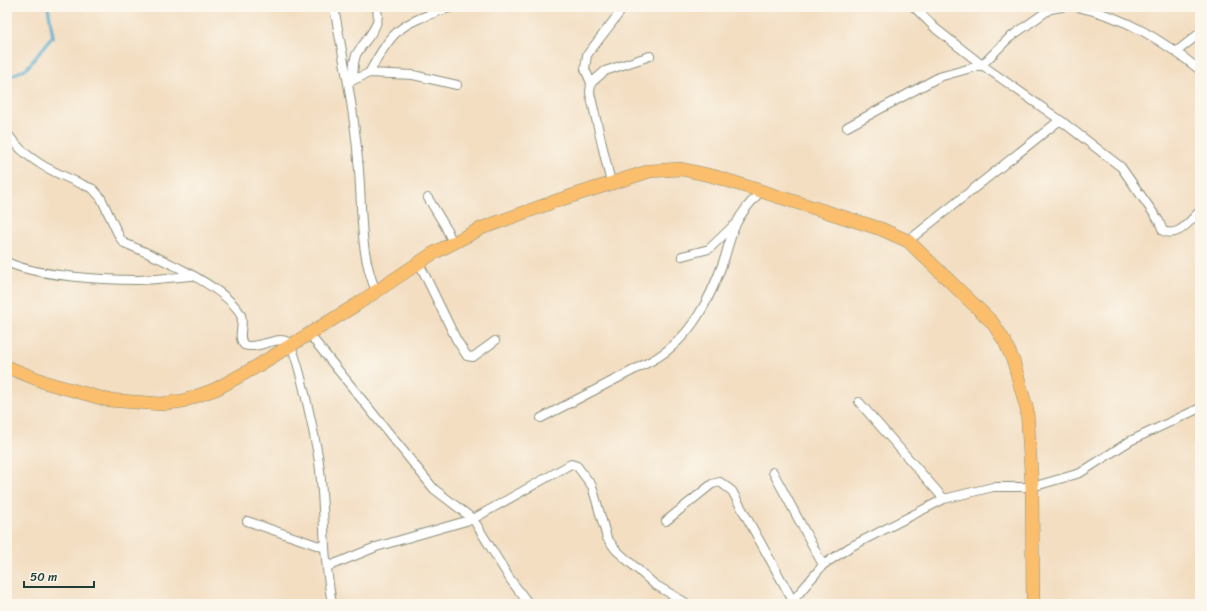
<svg xmlns="http://www.w3.org/2000/svg" width="1207" height="611" viewBox="0 0 1207 611" font-family="Sriracha,sans-serif">
<style>
.lines{fill:none;stroke-linecap:round;stroke-linejoin:round}
.stream{stroke:#4faacd;stroke-width:3}
.street-casing{stroke:#898e7b;stroke-width:10}
.primary-casing{stroke:#898e7b;stroke-width:14}
.street{stroke:#fff;stroke-width:8}
.primary{stroke:#fabe6d;stroke-width:13}
</style>
<rect width="100%" height="100%" fill="#fbf7ec"/>
<filter id="ink" filterUnits="userSpaceOnUse"><feTurbulence type="fractalNoise" baseFrequency=".025" numOctaves="2"/><feDisplacementMap in="SourceGraphic" scale="8" xChannelSelector="R" yChannelSelector="G"/><feConvolveMatrix kernelMatrix="1 2 1 2 8 2 1 2 1" color-interpolation-filters="sRGB"/></filter>
<filter id="wash" filterUnits="userSpaceOnUse"><feTurbulence type="fractalNoise" baseFrequency=".012" numOctaves="4" result="noise"/><feDisplacementMap in="SourceGraphic" scale="16" xChannelSelector="R" yChannelSelector="G"/><feGaussianBlur stdDeviation="0.9" result="paint"/><feColorMatrix in="noise" values="0 0 0 0 0 0 0 0 0 0 0 0 0 0 0 0 0 1.4 0 .05"/><feComposite in="paint" operator="in"/></filter>
<g filter="url(#wash)">
<rect width="100%" height="100%" fill="#f3dec2"/>
<g class="lines">
<path class="stream" d="M7 78 27 68 53 36 48 7"/>
</g>
</g>
<g filter="url(#ink)">
<g class="lines">
<g class="street-casing">
<path id="street" d="M334 7C343 58 354 108 358 160 363 204 358 249 376 291
M914 7 936 29 982 65 1060 120 1121 167 1159 221 1163 231C1179 238 1189 221 1200 211
M1078 7C1126 17 1163 41 1200 70
M1176 52 1200 33
M369 73C377 59 385 43 397 32 411 19 435 13 452 7
M354 80C353 71 353 63 356 55 364 40 384 25 376 7
M349 82 369 73 413 75 457 85
M591 83 585 69 587 55 624 7
M847 127 939 77 982 65 1009 38 1050 9 1062 7
M7 133C27 163 61 175 93 189L101 198 120 238 124 243C155 256 222 284 240 313 246 323 236 335 244 345 258 350 278 335 288 342 297 349 314 434 317 450 323 480 323 516 325 547 326 566 329 585 332 604
M611 183 590 93 591 83 605 71 650 56
M428 198 445 226 453 243
M908 241 1060 120
M682 256 709 249 733 226
M7 262C35 276 104 280 137 280 155 280 174 277 192 276
M419 263 456 339 467 356 473 357 495 341
M309 334 434 489 473 519 510 579 529 604
M859 402 944 499
M541 418 653 360C692 338 711 297 725 257 728 246 731 235 736 224 742 211 752 201 762 190
M773 472 823 565
M247 521 325 548
M666 521 712 484 720 482 732 491 793 601
M327 567 376 547 473 519 571 464 577 466 592 486 607 538 616 550 654 584 688 604
M790 604 823 565 850 547 944 499 993 487H1032L1070 476 1080 473 1130 441 1200 408"/>
</g>
<g class="primary-casing">
<path id="primary" d="M7 367 47 383 108 400 161 404 183 401 216 389 254 368 356 305 432 254 482 228 556 201 650 171 681 169 713 176 881 229 908 241 992 322 1005 342 1014 363 1027 410 1032 487 1033 604"/>
</g>
<use href="#street" class="street"/>
<use href="#primary" class="primary"/>
</g>
</g>
<rect width="1207" height="611" fill="none" stroke="#fbf7ec" stroke-width="24"/>
<path d="M24 581v6h70v-6" fill="none" stroke="#1f3d34" stroke-width="2"/>
<text x="30" y="581" font-size="12" fill="#1f3d34" stroke="#fbf7ec" stroke-width="3" paint-order="stroke">50 m</text>
</svg>
